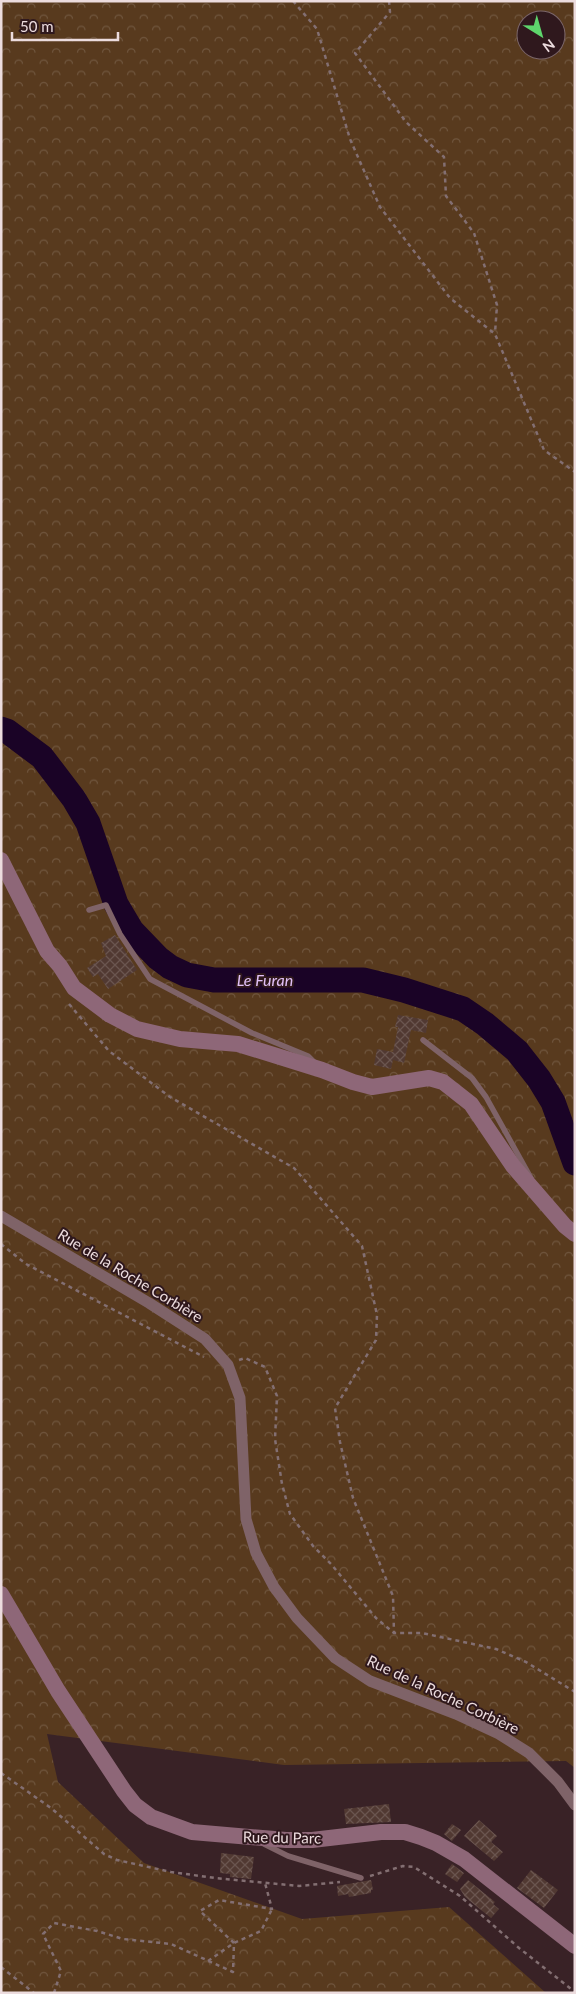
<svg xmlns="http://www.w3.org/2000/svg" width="576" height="1994" viewBox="0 0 576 1994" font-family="Lato,sans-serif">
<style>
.forest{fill:url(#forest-crowns);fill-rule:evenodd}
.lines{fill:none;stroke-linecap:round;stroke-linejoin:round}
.river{stroke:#1a0326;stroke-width:25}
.building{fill:url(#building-cross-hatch)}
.path{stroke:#836f72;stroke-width:2.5;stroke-dasharray:4 4;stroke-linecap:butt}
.lane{stroke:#7f6368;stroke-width:5.5}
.street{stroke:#7f6368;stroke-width:11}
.secondary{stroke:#8e6778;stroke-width:16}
.labels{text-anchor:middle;stroke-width:4;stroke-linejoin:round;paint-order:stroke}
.street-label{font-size:15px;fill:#ecdcde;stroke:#2f181d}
.water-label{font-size:16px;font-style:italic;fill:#e1c0f7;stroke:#2f181d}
</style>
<defs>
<pattern id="forest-crowns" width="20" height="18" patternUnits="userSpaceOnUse" patternTransform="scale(1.25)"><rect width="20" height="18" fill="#583a1e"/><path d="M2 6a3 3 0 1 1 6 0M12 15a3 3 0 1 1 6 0" fill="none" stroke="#70563e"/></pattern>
<pattern id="building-cross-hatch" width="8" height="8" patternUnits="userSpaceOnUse" patternTransform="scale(1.25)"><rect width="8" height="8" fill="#513932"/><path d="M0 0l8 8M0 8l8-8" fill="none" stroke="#6a554f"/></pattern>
</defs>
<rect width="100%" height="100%" fill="#392226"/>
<path class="forest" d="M1 1H575V1768L566 1761 284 1765 47 1734 58 1782 144 1863 302 1919 449 1907 546 1993H1ZM526 20H556V50H526Z"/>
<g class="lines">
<path class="river" d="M1 729 7 731 42 757 74 799 88 823 116 904 132 931 158 958 170 967 187 975 214 980H363L404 990 463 1009 485 1024 517 1051 539 1079 553 1102 575 1163"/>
</g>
<path class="building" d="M115 935 137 970 108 989 98 974 93 977 87 968 106 956 101 943Z
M398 1015 428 1020 426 1033 411 1030 404 1063 393 1060 391 1069 374 1065 377 1049 393 1052 398 1027H395Z
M389 1804 391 1822 346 1824 344 1809Z
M479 1820 497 1836 491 1842 503 1852 494 1861 464 1836Z
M452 1824 461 1830 452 1841 444 1834Z
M221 1853 254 1857 251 1879 230 1877V1874L220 1873Z
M452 1864 464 1873 457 1882 445 1874Z
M531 1870 558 1890 544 1908 517 1888Z
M371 1880 373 1890H371V1893L349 1897 348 1894 338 1896 337 1886Z
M468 1880 495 1902 493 1904 499 1909 491 1918 465 1897 460 1889Z"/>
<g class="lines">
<path class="path" d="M293 1 317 29 350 139 380 207 450 298 495 334 544 450 575 472
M389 1 390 12 355 53 406 122 444 157 446 196 474 233 497 305 495 333
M69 1004 109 1051 170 1097 294 1168 362 1246 377 1315 376 1340 335 1408 340 1442 353 1498 393 1596 394 1633
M1 1244 26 1264 204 1357
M239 1360 245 1358 265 1367 277 1396 275 1439 282 1484 290 1514 313 1546 331 1564 376 1618 394 1633H422L496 1649 526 1662 575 1692
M1 1773 51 1808 104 1854 117 1860 171 1872 215 1878 299 1886 340 1882
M370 1876 403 1866 414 1867 460 1896 519 1948 575 1992
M208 1961 234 1943 261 1931 272 1909
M1 1967 34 1993
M54 1993 61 1971 43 1934 54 1923 97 1931 123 1939 171 1944 233 1972 234 1943 200 1911 219 1900 272 1909 265 1883"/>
<path class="lane" d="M89 910 106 905 120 934 150 979 252 1033 308 1056 314 1062
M423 1040 472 1078 486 1097 531 1178
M264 1844 288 1856 361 1878"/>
<path class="street" d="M1 1216 149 1303 205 1339 228 1365 240 1398 246 1519 256 1553 274 1587 297 1618 335 1658 370 1681 456 1714 499 1734 529 1753 558 1782 575 1805"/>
<path class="secondary" d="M1 860 47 951 60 966 74 988 110 1015 137 1029 180 1039 238 1044 322 1070 353 1082 372 1087 429 1078 443 1082 471 1104 513 1166 565 1226 575 1234
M1 1594 58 1691 124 1791 135 1805 151 1817 192 1832 286 1840H312L381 1832H405L421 1837 436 1843 464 1859 575 1946"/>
</g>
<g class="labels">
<g class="street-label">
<text transform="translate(130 1276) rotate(31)" y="5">Rue de la Roche Corbière</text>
<text transform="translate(443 1695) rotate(25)" y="5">Rue de la Roche Corbière</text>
<text transform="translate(282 1838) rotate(1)" y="5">Rue du Parc</text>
</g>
<g class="water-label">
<text x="265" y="986">Le Furan</text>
</g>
</g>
<rect width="576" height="1994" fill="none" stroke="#ecdcde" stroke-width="5"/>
<g transform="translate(541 35) rotate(143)"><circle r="24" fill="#2f181d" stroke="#7b666a"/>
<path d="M0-4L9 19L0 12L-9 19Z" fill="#5ed56c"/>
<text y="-8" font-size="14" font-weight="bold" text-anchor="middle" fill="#ecdcde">N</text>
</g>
<path d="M12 32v8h106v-8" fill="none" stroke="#ecdcde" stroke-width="2.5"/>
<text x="20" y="32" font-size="15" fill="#ecdcde" stroke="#2f181d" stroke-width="4" paint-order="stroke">50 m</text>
</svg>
